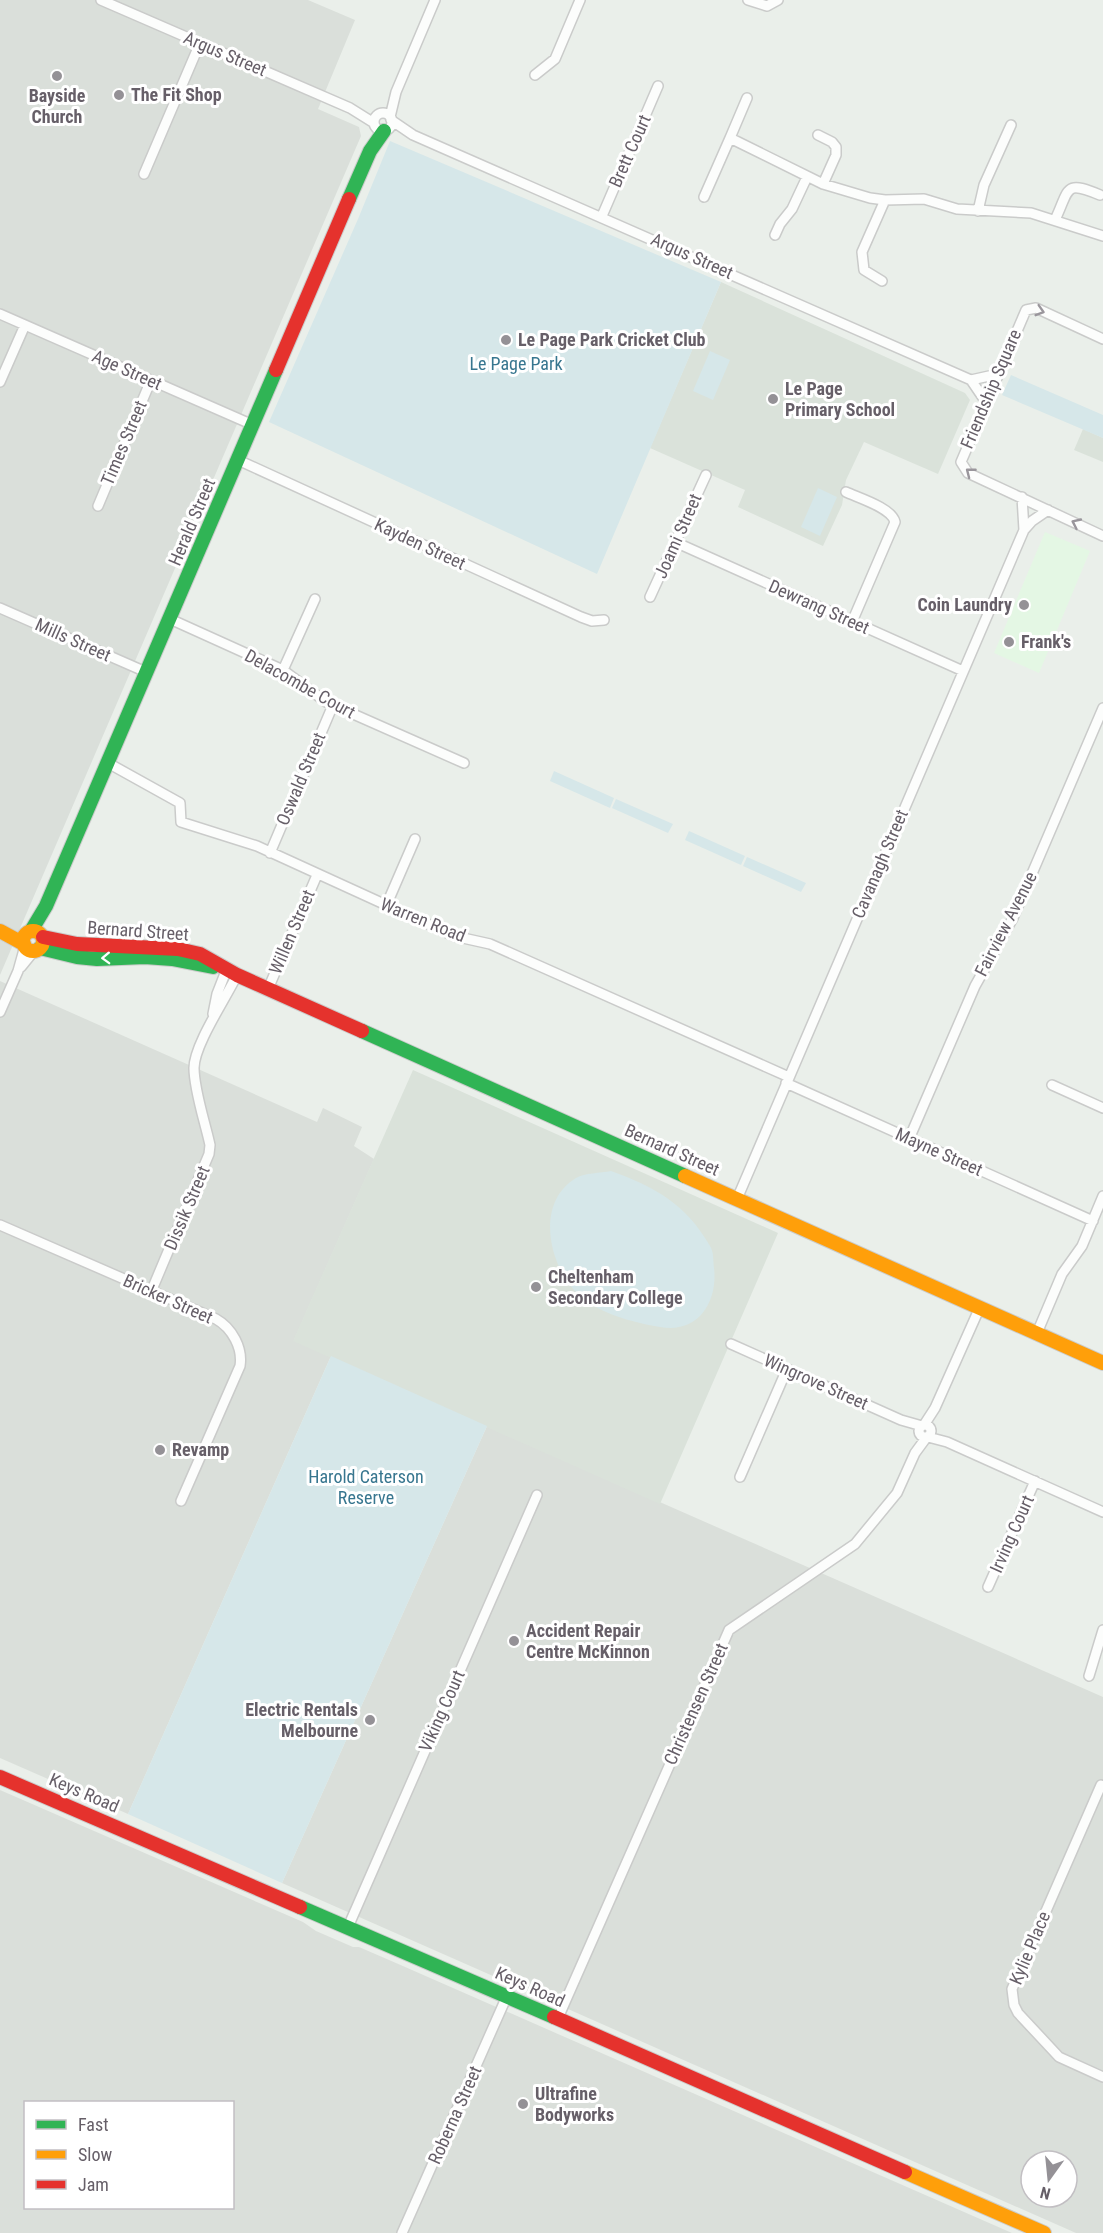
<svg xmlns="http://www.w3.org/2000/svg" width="1103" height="2233" viewBox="0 0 1103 2233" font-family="'Roboto Condensed',sans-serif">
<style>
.commercial{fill:#e4f7e4}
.industrial{fill:#dadfda;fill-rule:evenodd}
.education{fill:#dae2da}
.green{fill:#d6e7e9}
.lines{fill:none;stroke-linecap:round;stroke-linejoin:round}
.street-casing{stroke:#cacbca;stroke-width:12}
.fast-casing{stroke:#cbcccb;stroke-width:16}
.slow-casing{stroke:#cbcccb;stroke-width:16}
.jam-casing{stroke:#cbcccb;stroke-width:16}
.street{stroke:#fcfdfc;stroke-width:9}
.fast{stroke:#30b455;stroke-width:14}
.slow{stroke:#ff9f0a;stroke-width:14}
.jam{stroke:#e5322d;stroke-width:14}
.oneway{stroke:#9a969c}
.oneway2{stroke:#fff}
.poi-dot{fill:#949196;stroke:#fff;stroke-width:2}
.labels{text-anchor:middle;stroke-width:6;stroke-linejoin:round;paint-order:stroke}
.street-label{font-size:18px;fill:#665f68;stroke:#fff}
.poi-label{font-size:18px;font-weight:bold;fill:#665f68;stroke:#fff;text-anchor:start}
.park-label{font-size:18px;fill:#37768f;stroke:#fff}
</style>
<rect width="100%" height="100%" fill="#eaefea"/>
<path class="commercial" d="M1045 532 1090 551 1039 673 994 653Z"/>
<path class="industrial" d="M0 0H308L355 20 318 109 359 127 361 136 0 975Z
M0 981 317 1122 323 1108 362 1127 354 1146 374 1159 294 1340 331 1356 128 1814 0 1758Z
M487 1426 1103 1697V2233H1076L282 1883ZM1031 2161H1067V2197H1031Z
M0 1790 303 1922 316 1931 353 1947H359L396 1963 1012 2233H0ZM26 2102H232V2208H26Z"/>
<path class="education" d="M721 282 965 393 970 400 938 474 864 442 846 480 842 505 823 546 738 507 745 490 650 448Z
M1083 429 1103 438V462L1074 450Z
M413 1070 778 1233 660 1504 293 1341Z"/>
<path class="green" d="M390 141 721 282 597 574 269 422 358 219Z
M710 351 730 360 713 400 693 391Z
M1011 375 1103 415V438L1002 395Z
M818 488 837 497 820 536 801 527Z
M554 771 614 798 610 808 550 781Z
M616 799 673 824 668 833 612 808Z
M689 831 745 856 741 865 685 840Z
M747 857 806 883 801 892 743 866Z
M611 1171C655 1187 686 1204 710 1246 714 1252 713 1261 714 1268 718 1302 698 1334 660 1327 631 1322 595 1313 574 1290 548 1261 536 1202 576 1178 585 1173 600 1173 611 1171Z
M331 1356 487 1426 282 1883 128 1814Z"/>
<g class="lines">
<g class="street-casing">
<path id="street" d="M101 0 350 108 374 123
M748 0 767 6 778 0
M535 75 555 59 580 0
M374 122a9 9 0 1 1 18 0a9 9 0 1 1-18 0Z
M390 117 396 92 435 0
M391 120 413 135 971 380 986 402
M818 135 832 142 836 147V155L823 184
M730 138 747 98
M144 174 200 43
M704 197 730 138 823 184 870 198 885 200 924 199 957 209 1031 213 1103 236
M978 211 984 185 1011 125
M602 216 658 86
M1055 220C1070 188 1064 180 1100 195
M775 235 780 224 792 209 807 177
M882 281 864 270 862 252 885 200
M0 314 253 425
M1103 339 1036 308 1026 310 961 462 968 473 1103 536
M971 380 998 374
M0 382 25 325
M238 460 581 617 592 621 604 620
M846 492C859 498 892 508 895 522L852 622
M1022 497 1024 530
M98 506 151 380
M675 542 963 671
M650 597 706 475
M0 608 146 672
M170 619 283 670 326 702 464 763
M283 670 315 599
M108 763 180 803 181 822 257 846 454 936 490 944 789 1077
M270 853 333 705
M386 906 415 839
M21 967 34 951
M268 989 317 875
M0 1012 18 971 25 946
M213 1014 217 994 226 971
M786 1083 1093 1221
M1052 1085 1103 1108
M909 1139 975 986 1013 918 1103 708
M737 1199 1024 530 1032 521 1048 510
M0 1225 216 1319C232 1328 243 1348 240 1366L181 1501
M151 1292 209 1154 210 1145C205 1122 194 1090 194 1068 194 1045 226 998 237 975
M1037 1333 1062 1274 1082 1246 1103 1196
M731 1344 901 1420 922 1426
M919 1431a6 6 0 1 1 12 0a6 6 0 1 1-12 0Z
M924 1425 935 1408 980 1307
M928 1437 947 1442 1103 1512
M740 1477 787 1369
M988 1587 1035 1481
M1089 1676 1103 1630
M1101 1785 1012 1989 1014 2005 1018 2013 1059 2057 1103 2077
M348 1927 537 1495
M558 2018 729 1630 855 1544 897 1493 915 1453 926 1438
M402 2233 507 1996"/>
</g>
<g class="fast-casing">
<path id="fast" d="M349 199 370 151 384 131
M31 931 46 906 276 370
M40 948 77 957 97 959 145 957 172 959 213 967
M362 1031 685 1176
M300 1907 554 2017"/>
</g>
<g class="slow-casing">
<path id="slow" d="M0 931 24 944
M23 941a10 10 0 1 1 20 0a10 10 0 1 1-20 0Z
M685 1176 1103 1363
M905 2172 1044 2233"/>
</g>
<g class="jam-casing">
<path id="jam" d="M276 370 349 199
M43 937 77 944 178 949 200 954 237 975 362 1031
M0 1777 300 1907
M554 2017 905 2172"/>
</g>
<use href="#street" class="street"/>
<use href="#fast" class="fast"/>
<use href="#slow" class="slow"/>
<use href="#jam" class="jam"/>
</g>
<defs><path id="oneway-chevron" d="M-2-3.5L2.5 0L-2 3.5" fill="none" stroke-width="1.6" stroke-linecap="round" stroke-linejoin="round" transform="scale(1.5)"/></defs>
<g class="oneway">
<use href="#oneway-chevron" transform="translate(1040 311) rotate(17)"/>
<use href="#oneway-chevron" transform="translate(970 472) rotate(-142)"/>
<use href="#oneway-chevron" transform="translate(1076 523) rotate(-155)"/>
</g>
<use class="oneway2" href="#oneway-chevron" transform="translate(106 958) rotate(178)"/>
<g class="poi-dot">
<circle cx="57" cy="76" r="6"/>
<circle cx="119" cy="95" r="6"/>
<circle cx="506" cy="340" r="6"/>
<circle cx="773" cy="399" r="6"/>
<circle cx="1024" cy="605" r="6"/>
<circle cx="1009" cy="642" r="6"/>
<circle cx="536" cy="1287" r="6"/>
<circle cx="160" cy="1450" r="6"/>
<circle cx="514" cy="1641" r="6"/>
<circle cx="370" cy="1720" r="6"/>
<circle cx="523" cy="2104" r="6"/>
</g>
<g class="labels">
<g class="street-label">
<text transform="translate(225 54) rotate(23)" y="6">Argus Street</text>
<text transform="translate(630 151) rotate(-66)" y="6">Brett Court</text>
<text transform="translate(692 256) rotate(24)" y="6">Argus Street</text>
<text transform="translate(127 370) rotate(24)" y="6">Age Street</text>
<text transform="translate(991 389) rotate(-67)" y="6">Friendship Square</text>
<text transform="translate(124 443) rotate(-67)" y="6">Times Street</text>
<text transform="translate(192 522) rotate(-67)" y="6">Herald Street</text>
<text transform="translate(678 536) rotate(-66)" y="6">Joami Street</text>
<text transform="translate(420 544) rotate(25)" y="6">Kayden Street</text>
<text transform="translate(819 607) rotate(24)" y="6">Dewrang Street</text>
<text transform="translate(73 640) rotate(24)" y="6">Mills Street</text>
<text transform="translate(300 684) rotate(29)" y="6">Delacombe Court</text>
<text transform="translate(301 779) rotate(-67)" y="6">Oswald Street</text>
<text transform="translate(880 864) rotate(-67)" y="6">Cavanagh Street</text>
<text transform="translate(423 920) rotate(22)" y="6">Warren Road</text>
<text transform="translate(1006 924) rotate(-63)" y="6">Fairview Avenue</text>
<text transform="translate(138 931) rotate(4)" y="6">Bernard Street</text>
<text transform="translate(292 932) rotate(-67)" y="6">Willen Street</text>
<text transform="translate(672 1150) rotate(24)" y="6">Bernard Street</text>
<text transform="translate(939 1152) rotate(24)" y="6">Mayne Street</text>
<text transform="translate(187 1208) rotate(-67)" y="6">Dissik Street</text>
<text transform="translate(168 1299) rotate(24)" y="6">Bricker Street</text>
<text transform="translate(816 1382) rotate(24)" y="6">Wingrove Street</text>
<text transform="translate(1012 1534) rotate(-66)" y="6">Irving Court</text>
<text transform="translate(696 1704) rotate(-66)" y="6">Christensen Street</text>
<text transform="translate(442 1711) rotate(-66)" y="6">Viking Court</text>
<text transform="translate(84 1793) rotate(23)" y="6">Keys Road</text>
<text transform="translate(1030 1948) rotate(-67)" y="6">Kylie Place</text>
<text transform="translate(530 1987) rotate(24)" y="6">Keys Road</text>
<text transform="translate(455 2115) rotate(-66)" y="6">Roberna Street</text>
</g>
<g class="poi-label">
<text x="131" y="101">The Fit Shop</text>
<text x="57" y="102" text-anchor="middle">Bayside<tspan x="57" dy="21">Church</tspan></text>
<text x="518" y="346">Le Page Park Cricket Club</text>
<text x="785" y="395">Le Page<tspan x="785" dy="21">Primary School</tspan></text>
<text x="1012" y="611" text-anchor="end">Coin Laundry</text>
<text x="1021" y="648">Frank's</text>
<text x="548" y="1283">Cheltenham<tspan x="548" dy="21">Secondary College</tspan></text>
<text x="172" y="1456">Revamp</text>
<text x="526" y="1637">Accident Repair<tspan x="526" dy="21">Centre McKinnon</tspan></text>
<text x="358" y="1716" text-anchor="end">Electric Rentals<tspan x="358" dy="21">Melbourne</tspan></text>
<text x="535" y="2100">Ultrafine<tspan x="535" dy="21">Bodyworks</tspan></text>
</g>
<g class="park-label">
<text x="516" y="370">Le Page Park</text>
<text x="366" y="1483">Harold Caterson<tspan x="366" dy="21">Reserve</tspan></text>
</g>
</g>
<rect x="24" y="2101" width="210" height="108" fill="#ffffff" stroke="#c2bfc3" stroke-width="1.5"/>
<rect x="36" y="2120" width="30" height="9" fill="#30b455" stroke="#c2bfc3" stroke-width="1.5"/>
<text x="78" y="2131" font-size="18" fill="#665f68">Fast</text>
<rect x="36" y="2150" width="30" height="9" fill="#ff9f0a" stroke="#c2bfc3" stroke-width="1.5"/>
<text x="78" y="2161" font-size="18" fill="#665f68">Slow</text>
<rect x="36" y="2180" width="30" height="9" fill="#e5322d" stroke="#c2bfc3" stroke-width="1.5"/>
<text x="78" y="2191" font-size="18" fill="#665f68">Jam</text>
<g transform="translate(1049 2179) rotate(195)"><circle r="28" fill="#ffffff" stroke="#c2bfc3" stroke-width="1.5"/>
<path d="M0-4.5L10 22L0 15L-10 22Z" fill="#949196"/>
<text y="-9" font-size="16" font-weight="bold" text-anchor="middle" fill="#665f68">N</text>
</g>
</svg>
